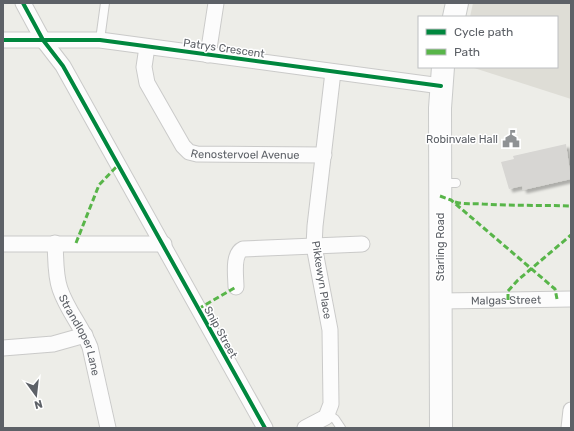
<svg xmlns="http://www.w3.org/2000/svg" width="574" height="431" viewBox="0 0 574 431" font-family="Rubik,sans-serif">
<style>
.education{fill:#deddd6}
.building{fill:#d7d6d3;filter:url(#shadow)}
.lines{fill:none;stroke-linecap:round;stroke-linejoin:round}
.lane-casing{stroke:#cacac9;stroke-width:10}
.street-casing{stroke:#cacac9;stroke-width:17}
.secondary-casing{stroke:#cacbca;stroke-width:24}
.lane{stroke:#fcfcfc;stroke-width:8}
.street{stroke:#fcfcfc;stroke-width:15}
.secondary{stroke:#fcfcfc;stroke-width:22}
.quiet{stroke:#58b549;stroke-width:3;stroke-dasharray:6 3;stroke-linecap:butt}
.cycleway-casing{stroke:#fff;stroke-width:6}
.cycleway{stroke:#00873e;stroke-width:4}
.labels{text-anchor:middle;stroke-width:3;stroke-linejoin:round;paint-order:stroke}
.street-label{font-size:11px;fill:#5d6167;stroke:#fff}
.poi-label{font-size:11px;fill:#5d6167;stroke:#fff;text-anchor:end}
</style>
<defs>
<filter id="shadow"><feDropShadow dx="3.5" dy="3.5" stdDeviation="1" flood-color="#0004"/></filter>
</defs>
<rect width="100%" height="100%" fill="#edede8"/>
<path class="education" d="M473 3H571V99L471 67H557V17H470Z"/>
<path class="building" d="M566 144 571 179 523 190 522 186 509 189 501 162 514 159 513 156Z"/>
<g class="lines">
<g class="lane-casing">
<path id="lane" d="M100 40 105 3
M441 183H456
M328 414 335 419 341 428"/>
</g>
<g class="street-casing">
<g id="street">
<path d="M23 3 43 40 63 66 265 428"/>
<path d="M3 40H100L441 86"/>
<path id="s1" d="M147 47 144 67 147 83 183 146 189 152 197 154 324 155"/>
<path d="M208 55 216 3"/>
<path id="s2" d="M55 243C56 258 55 275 60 289 67 310 82 327 90 347L108 428"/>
<path d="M3 244H164"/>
<path d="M236 287C236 277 232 254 243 249L362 244"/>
<path id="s3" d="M441 301 571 299"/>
<path d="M3 348 53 344 85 335"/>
<path d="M305 428 326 417 331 404 330 330 314 246 315 226 333 72"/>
<path d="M569 428 571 410"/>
</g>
</g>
<g class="secondary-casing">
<path id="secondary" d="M454 17 457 3
M441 428 440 108 443 67"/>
</g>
<use href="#lane" class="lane"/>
<use href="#street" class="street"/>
<use href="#secondary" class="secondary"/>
<path class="quiet" d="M440 196 451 200 555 289 557 299
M455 202C465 205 473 203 483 204 512 206 542 205 571 206
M76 243 99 185 118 165
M508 300V291L518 280 571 235
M198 309 236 287"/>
<g class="cycleway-casing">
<path id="cycleway" d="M23 3 43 40 63 66 265 428
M3 40H100L441 86"/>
</g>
<use href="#cycleway" class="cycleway"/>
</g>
<defs>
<g id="civic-bare" transform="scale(1.38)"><path d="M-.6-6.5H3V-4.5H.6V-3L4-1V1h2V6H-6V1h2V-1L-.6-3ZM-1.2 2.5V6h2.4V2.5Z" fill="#8f9294" stroke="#fff" stroke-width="2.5" paint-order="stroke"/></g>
</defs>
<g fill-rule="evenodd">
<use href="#civic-bare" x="511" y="139"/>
</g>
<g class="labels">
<g class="street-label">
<text transform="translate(224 48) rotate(8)" y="4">Patrys Crescent</text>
<text dy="4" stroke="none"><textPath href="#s1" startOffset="174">Renostervoel Avenue</textPath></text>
<text transform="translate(440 247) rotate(-90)" y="4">Starling Road</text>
<text transform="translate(322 280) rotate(81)" y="4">Pikkewyn Place</text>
<text dy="4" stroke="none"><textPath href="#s3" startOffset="65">Malgas Street</textPath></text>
<text transform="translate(221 332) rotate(61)" y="4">Snip Street</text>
<text dy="4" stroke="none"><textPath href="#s2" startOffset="97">Strandloper Lane</textPath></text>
</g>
<g class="poi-label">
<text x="498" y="143">Robinvale Hall</text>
</g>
</g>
<rect width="574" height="431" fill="none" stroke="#5d6167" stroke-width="8"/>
<rect x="418" y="16" width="140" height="52" fill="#ffffff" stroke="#bec0c2"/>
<rect x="426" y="29" width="20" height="6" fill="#00873e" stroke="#bec0c2"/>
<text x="454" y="36" font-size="12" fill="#5d6167">Cycle path</text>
<rect x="426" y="49" width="20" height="6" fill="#58b549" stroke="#bec0c2"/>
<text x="454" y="56" font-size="12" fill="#5d6167">Path</text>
<g transform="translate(36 395) rotate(165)" stroke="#ffffff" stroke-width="3" paint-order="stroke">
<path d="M0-3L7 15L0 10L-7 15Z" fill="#5d6167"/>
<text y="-6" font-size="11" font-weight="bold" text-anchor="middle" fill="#5d6167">N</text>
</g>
</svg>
